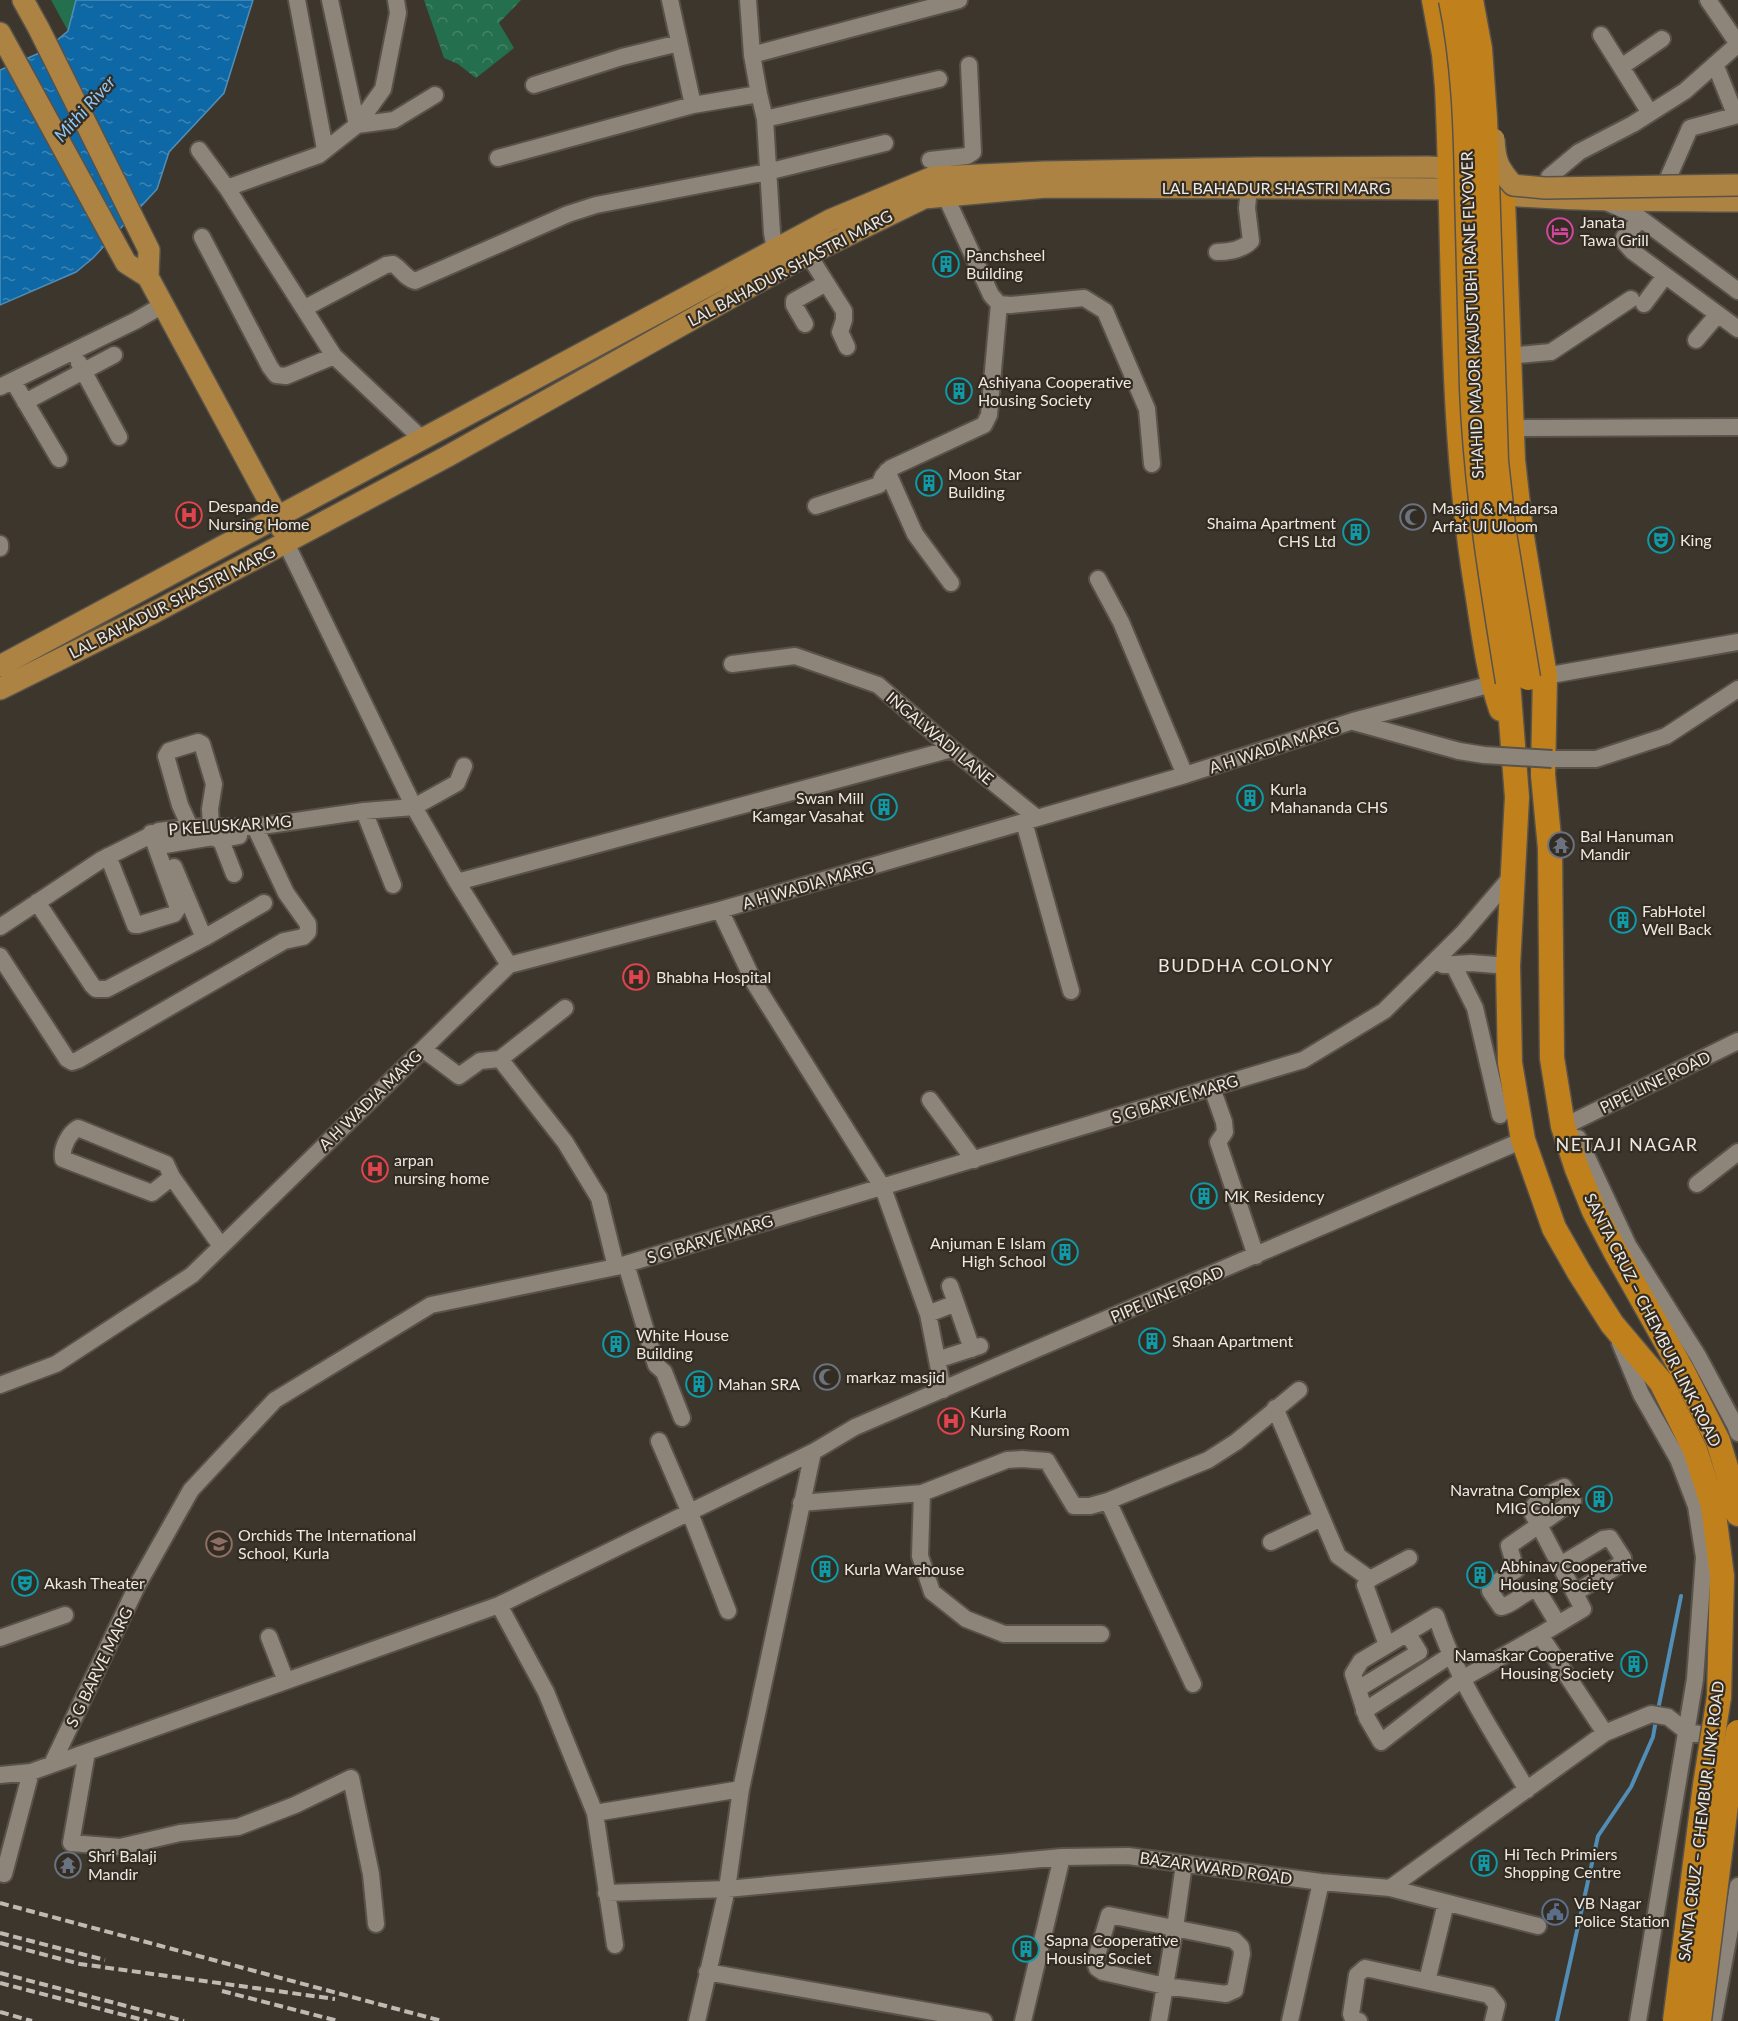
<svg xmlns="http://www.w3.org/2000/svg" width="1738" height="2021" viewBox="0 0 1738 2021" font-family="Lato,sans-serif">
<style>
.grass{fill:#246f4d}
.forest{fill:url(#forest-crowns)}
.water{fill:url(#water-ripples);stroke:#508eb7;stroke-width:1.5}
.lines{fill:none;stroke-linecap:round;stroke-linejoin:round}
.stream{stroke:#508eb7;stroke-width:4}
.minor-casing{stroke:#58524a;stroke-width:20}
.major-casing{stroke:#58524a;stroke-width:24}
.highway-casing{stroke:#58524a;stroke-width:27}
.minor{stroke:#8d8579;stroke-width:16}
.major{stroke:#ac8342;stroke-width:21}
.highway{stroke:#c0811d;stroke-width:24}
.rail{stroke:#bfbab3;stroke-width:4;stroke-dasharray:9 4.5;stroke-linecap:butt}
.minor-bridge-casing{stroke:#58524a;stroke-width:20;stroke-linecap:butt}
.major-bridge-casing{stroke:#58524a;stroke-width:24;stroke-linecap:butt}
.highway-bridge-casing{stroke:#58524a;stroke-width:27;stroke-linecap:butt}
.minor-bridge{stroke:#8d8579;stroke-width:16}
.major-bridge{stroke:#ac8342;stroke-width:21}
.highway-bridge{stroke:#c0811d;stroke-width:24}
.labels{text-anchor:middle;stroke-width:4.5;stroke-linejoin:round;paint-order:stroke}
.street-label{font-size:16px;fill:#ede8e2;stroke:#332c22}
.poi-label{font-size:16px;fill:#ede8e2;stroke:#332c22;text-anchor:start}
.water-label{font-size:18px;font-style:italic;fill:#8dc6f7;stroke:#332c22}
.neighbourhood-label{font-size:18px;letter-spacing:1.5px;fill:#ede8e2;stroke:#332c22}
</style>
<defs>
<pattern id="forest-crowns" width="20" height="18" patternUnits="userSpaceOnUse" patternTransform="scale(1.5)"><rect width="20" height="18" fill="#246f4d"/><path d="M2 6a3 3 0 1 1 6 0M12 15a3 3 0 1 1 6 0" fill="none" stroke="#448466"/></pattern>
<pattern id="water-ripples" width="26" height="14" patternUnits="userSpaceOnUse" patternTransform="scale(1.5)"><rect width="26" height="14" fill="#0d68a5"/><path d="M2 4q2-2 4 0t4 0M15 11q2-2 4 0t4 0" fill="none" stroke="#3c85b5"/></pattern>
</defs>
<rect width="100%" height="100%" fill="#3d362c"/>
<path class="grass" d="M51 0H76L68 31Z"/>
<path class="forest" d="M424 0H521L499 23 514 48 476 78 458 64 444 58Z"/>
<path class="water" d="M76 0H253L224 93 169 152 157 189 93 258 76 272 0 305V70L44 51 68 31Z"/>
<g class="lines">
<path class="stream" d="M1658 1710 1681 1596
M1557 2021 1598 1836 1631 1787 1653 1737 1656 1720"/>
<g class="minor-casing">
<path id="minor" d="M297 0 325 149
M330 0 357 125
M670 0 693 105
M748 0 752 55 759 94 765 119 772 233 775 249
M1708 0 1738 44
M1601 35 1650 113
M752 55 959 0
M1715 64 1735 114
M1621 67 1662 39
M534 85 622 57 679 43
M765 119 939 79
M357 125 383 89 398 13 396 0
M199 150 227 188 334 356 421 438
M498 158 693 105 759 94
M930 160 967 156 973 152 969 65
M1669 176 1690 128 1738 115
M1549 177 1579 152 1633 124 1685 91 1738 44
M227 188 319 155 357 125 394 120 435 95
M945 195 991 295 999 304 1011 305 1084 298 1105 311 1147 409 1152 464
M1606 202 1637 216 1738 291
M1641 219 1624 237 1625 243 1632 251 1738 329
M202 237 270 367 276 375 286 376 334 356
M1217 252C1229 252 1242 250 1251 241L1247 208 1249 188
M808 254 844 311V320L840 332 847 347
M1644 304 1665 276
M305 308 386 265 393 264C403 270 403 277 415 281L568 214 596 205 767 172 885 143
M805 324 794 305V301L826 283
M1696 340 1718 314
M1508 356 1551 352 1631 299
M79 363 119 437
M13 381 59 459
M0 387 135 321 163 305
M25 402 114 355
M1512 428 1738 427
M887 471 915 534 951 583
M816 506 879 485 883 476 891 468 984 425 989 415 999 304
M286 543 414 807 457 882 509 965
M0 544V548
M1098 579 1121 622 1185 775
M732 664 795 656 878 685 952 749 1037 818
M1545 676 1738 642
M1354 722 1459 751
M1552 759H1596L1666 736 1738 689
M364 811 393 885
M1024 822 1071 991
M190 827 180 805 166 756 169 751 198 742 202 744 214 784 210 809 211 826
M217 830 234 874
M165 845 213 837 219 840 239 836
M108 856 135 925H138L174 914 178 908 151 833
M174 867 204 938
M457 882 952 749
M37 902 92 985 96 989H107L204 938 264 903
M720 910 755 984 883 1188 928 1314 943 1390
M0 927 101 860 159 831 190 827H255L364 811 414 807 457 783 464 766
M0 956 67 1059 72 1062 78 1060 284 941 303 937 308 932V924L286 893 255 827
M1453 964 1475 1008 1500 1115
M1443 965 1471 963 1508 966
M423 1049 459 1076 480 1061 500 1059 565 1142 599 1198 616 1267
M500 1059 565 1008
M1212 1088 1224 1122 1225 1132 1218 1142 1256 1256
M930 1100 974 1160
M1573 1122 1738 1041
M1578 1138 1628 1245 1698 1356 1735 1425 1738 1433
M172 1177 166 1164 78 1128C69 1133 61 1148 63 1159L152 1193 172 1177 221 1246
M1697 1184 1738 1152
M626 1264 656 1365 664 1372 682 1418
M950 1286 956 1303
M928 1314 956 1303 972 1349
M1620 1343 1641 1394 1678 1459 1696 1506 1704 1557 1695 1679 1638 2021
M937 1360 980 1346
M0 1385 56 1364 192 1275 509 965 720 910 1185 775 1353 721 1492 684
M1275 1408 1338 1556 1370 1579 1365 1585 1387 1645
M659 1441 690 1513 728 1611
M922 1493 920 1556 932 1592 966 1619 1004 1634H1101
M1108 1501 1193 1684
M801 1503 922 1493 1007 1460 1022 1459 1047 1461 1074 1506H1090L1108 1501 1208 1460 1236 1442 1299 1390
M1271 1542 1322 1518
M1560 1565 1603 1539 1610 1538 1623 1558 1619 1565 1575 1593
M1370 1579 1409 1558
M499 1605 546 1692 595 1813 615 1945
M1540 1635 1583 1609 1539 1525 1573 1501 1564 1487C1553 1491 1535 1500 1531 1511L1539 1525 1509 1546 1516 1570 1491 1586 1490 1591 1501 1607C1513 1605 1522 1593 1535 1589L1538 1591 1558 1624
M269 1637 286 1681
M0 1638 65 1615
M1358 1689 1419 1652 1408 1634
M1364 1711 1451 1655
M87 1752 71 1843 120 1847 180 1833 238 1827 295 1805 351 1778 371 1874 376 1924
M52 1764 138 1584 191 1490 275 1400 431 1305 616 1267 1303 1060 1384 1011 1463 933 1512 876
M0 1775 31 1772 499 1605 813 1452 855 1427 1523 1140
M1527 1790C1494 1734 1456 1678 1436 1616L1361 1661 1353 1674 1367 1718 1381 1742 1462 1679 1540 1635 1605 1733
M595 1813 741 1789
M0 1873 4 1874 31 1772
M1390 1888 1605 1733 1651 1714 1668 1717 1687 1732 1723 1738
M606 1893 727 1889 1062 1857 1128 1856 1321 1882 1390 1888 1538 1926
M1109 1915 1234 1940 1241 1947 1242 1954 1235 1990 1226 1994 1165 1986 1103 1972 1097 1968 1095 1962Z
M707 1972 984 2021
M1427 1981 1446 1903
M697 2021 727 1889 741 1789 813 1452
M1023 2021 1062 1857
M1159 2021 1175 1928 1184 1864
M1290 2021 1321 1882
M1359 2021 1353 2019 1351 2014 1357 1975 1365 1968 1489 1995 1497 2005 1493 2021
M1713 2021 1738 1886"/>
</g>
<g class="major-casing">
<path id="major" d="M23 0 39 29 149 250 148 277 277 516 281 528
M0 33 126 263 148 277
M0 666 830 220 933 177 1044 172 1257 168 1428 167 1465 169
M0 689 155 612 448 456 803 257 924 198 1046 187 1450 189C1546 202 1642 200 1738 201"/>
</g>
<g class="highway-casing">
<path id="highway" d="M1434 0 1444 54 1447 87C1455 253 1449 420 1476 585 1483 627 1487 669 1501 709
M1502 174 1513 460 1521 531 1545 676 1543 775 1550 848 1552 1058 1563 1126 1577 1169 1594 1211 1615 1251 1683 1372 1718 1441 1736 1500 1738 1514
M1508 682 1517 797 1508 966 1510 1063 1523 1140 1554 1228 1579 1272 1612 1324 1661 1382 1695 1450 1713 1506 1722 1576 1719 1697"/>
</g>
<use href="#minor" class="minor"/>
<use href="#major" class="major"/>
<use href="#highway" class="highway"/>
<path class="rail" d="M0 1903 442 2021
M0 1933 105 1960
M0 1943 80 1964 335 1999
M0 1973 184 2021
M0 1983 147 2021
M222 1991 338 2021
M0 2012 32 2021"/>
<g class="minor-bridge-casing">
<path id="minor-bridge" d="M1459 751 1484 755 1552 759"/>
</g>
<g class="major-bridge-casing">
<path id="major-bridge" d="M1494 139C1495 161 1498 168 1513 185L1545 188 1738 185"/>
</g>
<g class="highway-bridge-casing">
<path id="highway-bridge" d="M1451 0C1464 63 1466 126 1467 190 1469 256 1470 323 1472 389 1476 488 1492 584 1508 682
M1471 0 1480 49 1485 118 1496 461 1504 533 1528 678
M1675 2021 1705 1785 1719 1697
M1699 2021 1728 1789 1738 1732"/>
</g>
<use href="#minor-bridge" class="minor-bridge"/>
<use href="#major-bridge" class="major-bridge"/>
<use href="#highway-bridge" class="highway-bridge"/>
</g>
<defs>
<g id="hotel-ring" transform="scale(1.35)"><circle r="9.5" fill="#332c22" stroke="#d1479c" stroke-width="1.5"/><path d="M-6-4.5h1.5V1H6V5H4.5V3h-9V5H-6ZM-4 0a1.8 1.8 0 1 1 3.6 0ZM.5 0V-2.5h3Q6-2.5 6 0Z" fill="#d1479c"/></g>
<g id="building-ring" transform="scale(1.35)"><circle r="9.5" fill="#332c22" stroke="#0f9aa8" stroke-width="1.5"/><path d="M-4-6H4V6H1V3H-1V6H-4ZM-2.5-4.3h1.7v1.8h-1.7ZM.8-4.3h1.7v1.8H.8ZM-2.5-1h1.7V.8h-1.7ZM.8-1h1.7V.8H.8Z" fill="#0f9aa8"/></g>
<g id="hospital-ring" transform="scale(1.35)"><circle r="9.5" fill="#332c22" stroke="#e0444e" stroke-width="1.5"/><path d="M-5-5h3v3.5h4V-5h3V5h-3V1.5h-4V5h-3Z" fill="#e0444e"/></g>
<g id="mosque-ring" transform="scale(1.35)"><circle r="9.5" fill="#332c22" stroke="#6b7280" stroke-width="1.5"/><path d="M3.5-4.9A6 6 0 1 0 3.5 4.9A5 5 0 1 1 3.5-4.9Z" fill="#6b7280"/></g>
<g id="theatre-ring" transform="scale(1.35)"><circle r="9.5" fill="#332c22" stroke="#0f9aa8" stroke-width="1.5"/><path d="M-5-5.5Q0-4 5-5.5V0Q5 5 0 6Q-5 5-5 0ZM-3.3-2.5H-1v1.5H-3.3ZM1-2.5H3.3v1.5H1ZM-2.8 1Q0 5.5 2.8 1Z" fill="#0f9aa8"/></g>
<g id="temple-ring" transform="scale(1.35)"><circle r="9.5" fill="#332c22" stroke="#6b7280" stroke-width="1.5"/><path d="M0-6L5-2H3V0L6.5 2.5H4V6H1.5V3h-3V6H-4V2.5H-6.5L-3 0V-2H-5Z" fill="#6b7280"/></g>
<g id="school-ring" transform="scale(1.35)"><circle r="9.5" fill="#332c22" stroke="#8d6e63" stroke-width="1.5"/><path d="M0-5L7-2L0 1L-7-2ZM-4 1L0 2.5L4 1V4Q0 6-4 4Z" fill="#8d6e63"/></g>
<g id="civic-ring" transform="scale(1.35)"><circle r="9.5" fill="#332c22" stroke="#5c6f8a" stroke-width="1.5"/><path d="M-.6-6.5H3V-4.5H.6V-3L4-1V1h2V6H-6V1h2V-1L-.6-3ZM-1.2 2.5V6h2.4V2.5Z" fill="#5c6f8a"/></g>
</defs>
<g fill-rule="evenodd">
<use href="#hotel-ring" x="1560" y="231"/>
<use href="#building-ring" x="946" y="264"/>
<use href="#building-ring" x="959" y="391"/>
<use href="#building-ring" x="929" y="483"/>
<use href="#hospital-ring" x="189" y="515"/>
<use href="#mosque-ring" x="1413" y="517"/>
<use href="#building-ring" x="1356" y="532"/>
<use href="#theatre-ring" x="1661" y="540"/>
<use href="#building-ring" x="1250" y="798"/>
<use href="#building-ring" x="884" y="807"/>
<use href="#temple-ring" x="1561" y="845"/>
<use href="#building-ring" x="1623" y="920"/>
<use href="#hospital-ring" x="636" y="977"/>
<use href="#hospital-ring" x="375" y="1169"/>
<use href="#building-ring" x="1204" y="1196"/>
<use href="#building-ring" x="1065" y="1252"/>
<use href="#building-ring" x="1152" y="1341"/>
<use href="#building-ring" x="616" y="1344"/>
<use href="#mosque-ring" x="827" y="1377"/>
<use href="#building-ring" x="699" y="1384"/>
<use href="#hospital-ring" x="951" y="1421"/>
<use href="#building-ring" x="1599" y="1499"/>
<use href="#school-ring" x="219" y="1544"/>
<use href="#building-ring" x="825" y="1569"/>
<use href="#building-ring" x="1480" y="1575"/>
<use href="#theatre-ring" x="25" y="1583"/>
<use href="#building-ring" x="1634" y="1664"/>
<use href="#building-ring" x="1484" y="1863"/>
<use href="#temple-ring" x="68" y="1865"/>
<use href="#civic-ring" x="1555" y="1912"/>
<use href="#building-ring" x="1026" y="1949"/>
</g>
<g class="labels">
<g class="street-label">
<text x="1276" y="194">LAL BAHADUR SHASTRI MARG</text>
<text transform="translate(790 268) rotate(-28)" y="6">LAL BAHADUR SHASTRI MARG</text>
<text transform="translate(1472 315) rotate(-92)" y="6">SHAHID MAJOR KAUSTUBH RANE FLYOVER</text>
<text transform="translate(172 602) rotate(-27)" y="6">LAL BAHADUR SHASTRI MARG</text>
<text transform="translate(940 738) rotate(40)" y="6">INGALWADI LANE</text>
<text transform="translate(1274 747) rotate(-18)" y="6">A H WADIA MARG</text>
<text transform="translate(230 825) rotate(-4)" y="6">P KELUSKAR MG</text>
<text transform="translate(808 885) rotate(-16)" y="6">A H WADIA MARG</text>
<text transform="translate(1655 1082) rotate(-26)" y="6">PIPE LINE ROAD</text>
<text transform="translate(1175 1099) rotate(-17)" y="6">S G BARVE MARG</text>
<text transform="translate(370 1100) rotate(-44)" y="6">A H WADIA MARG</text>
<text transform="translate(710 1239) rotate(-17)" y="6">S G BARVE MARG</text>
<text transform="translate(1167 1294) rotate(-23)" y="6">PIPE LINE ROAD</text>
<text transform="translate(1653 1320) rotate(63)" y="6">SANTA CRUZ – CHEMBUR LINK ROAD</text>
<text transform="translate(99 1667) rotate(-64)" y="6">S G BARVE MARG</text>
<text transform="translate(1701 1821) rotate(-83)" y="6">SANTA CRUZ – CHEMBUR LINK ROAD</text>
<text transform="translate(1216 1868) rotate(8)" y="6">BAZAR WARD ROAD</text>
</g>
<g class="poi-label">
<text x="1580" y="228">Janata<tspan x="1580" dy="18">Tawa Grill</tspan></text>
<text x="966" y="261">Panchsheel<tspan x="966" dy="18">Building</tspan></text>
<text x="978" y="388">Ashiyana Cooperative<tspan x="978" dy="18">Housing Society</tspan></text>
<text x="948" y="480">Moon Star<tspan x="948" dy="18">Building</tspan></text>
<text x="208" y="512">Despande<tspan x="208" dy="18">Nursing Home</tspan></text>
<text x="1432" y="514">Masjid &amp; Madarsa<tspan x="1432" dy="18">Arfat Ul Uloom</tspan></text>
<text x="1336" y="529" text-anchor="end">Shaima Apartment<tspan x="1336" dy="18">CHS Ltd</tspan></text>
<text x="1680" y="546">King</text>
<text x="1270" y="795">Kurla<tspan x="1270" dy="18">Mahananda CHS</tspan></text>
<text x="864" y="804" text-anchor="end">Swan Mill<tspan x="864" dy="18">Kamgar Vasahat</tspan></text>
<text x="1580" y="842">Bal Hanuman<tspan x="1580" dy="18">Mandir</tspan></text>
<text x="1642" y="917">FabHotel<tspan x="1642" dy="18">Well Back</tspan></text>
<text x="656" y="983">Bhabha Hospital</text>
<text x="394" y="1166">arpan<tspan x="394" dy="18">nursing home</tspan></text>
<text x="1224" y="1202">MK Residency</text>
<text x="1046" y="1249" text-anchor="end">Anjuman E Islam<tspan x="1046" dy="18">High School</tspan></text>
<text x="636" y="1341">White House<tspan x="636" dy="18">Building</tspan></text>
<text x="1172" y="1347">Shaan Apartment</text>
<text x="846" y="1383">markaz masjid</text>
<text x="718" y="1390">Mahan SRA</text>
<text x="970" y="1418">Kurla<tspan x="970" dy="18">Nursing Room</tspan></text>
<text x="1580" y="1496" text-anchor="end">Navratna Complex<tspan x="1580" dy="18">MIG Colony</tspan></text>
<text x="238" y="1541">Orchids The International<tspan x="238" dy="18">School, Kurla</tspan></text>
<text x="1500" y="1572">Abhinav Cooperative<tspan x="1500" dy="18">Housing Society</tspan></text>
<text x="844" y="1575">Kurla Warehouse</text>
<text x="44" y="1589">Akash Theater</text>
<text x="1614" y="1661" text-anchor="end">Namaskar Cooperative<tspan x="1614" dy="18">Housing Society</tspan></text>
<text x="1504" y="1860">Hi Tech Primiers<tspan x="1504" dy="18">Shopping Centre</tspan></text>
<text x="88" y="1862">Shri Balaji<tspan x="88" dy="18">Mandir</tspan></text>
<text x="1574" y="1909">VB Nagar<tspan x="1574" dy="18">Police Station</tspan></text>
<text x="1046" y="1946">Sapna Cooperative<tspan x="1046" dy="18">Housing Societ</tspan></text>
</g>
<g class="water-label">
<text transform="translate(85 109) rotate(-48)" y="6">Mithi River</text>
</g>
<g class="neighbourhood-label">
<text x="1246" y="972">BUDDHA COLONY</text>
<text x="1627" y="1151">NETAJI NAGAR</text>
</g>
</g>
</svg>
